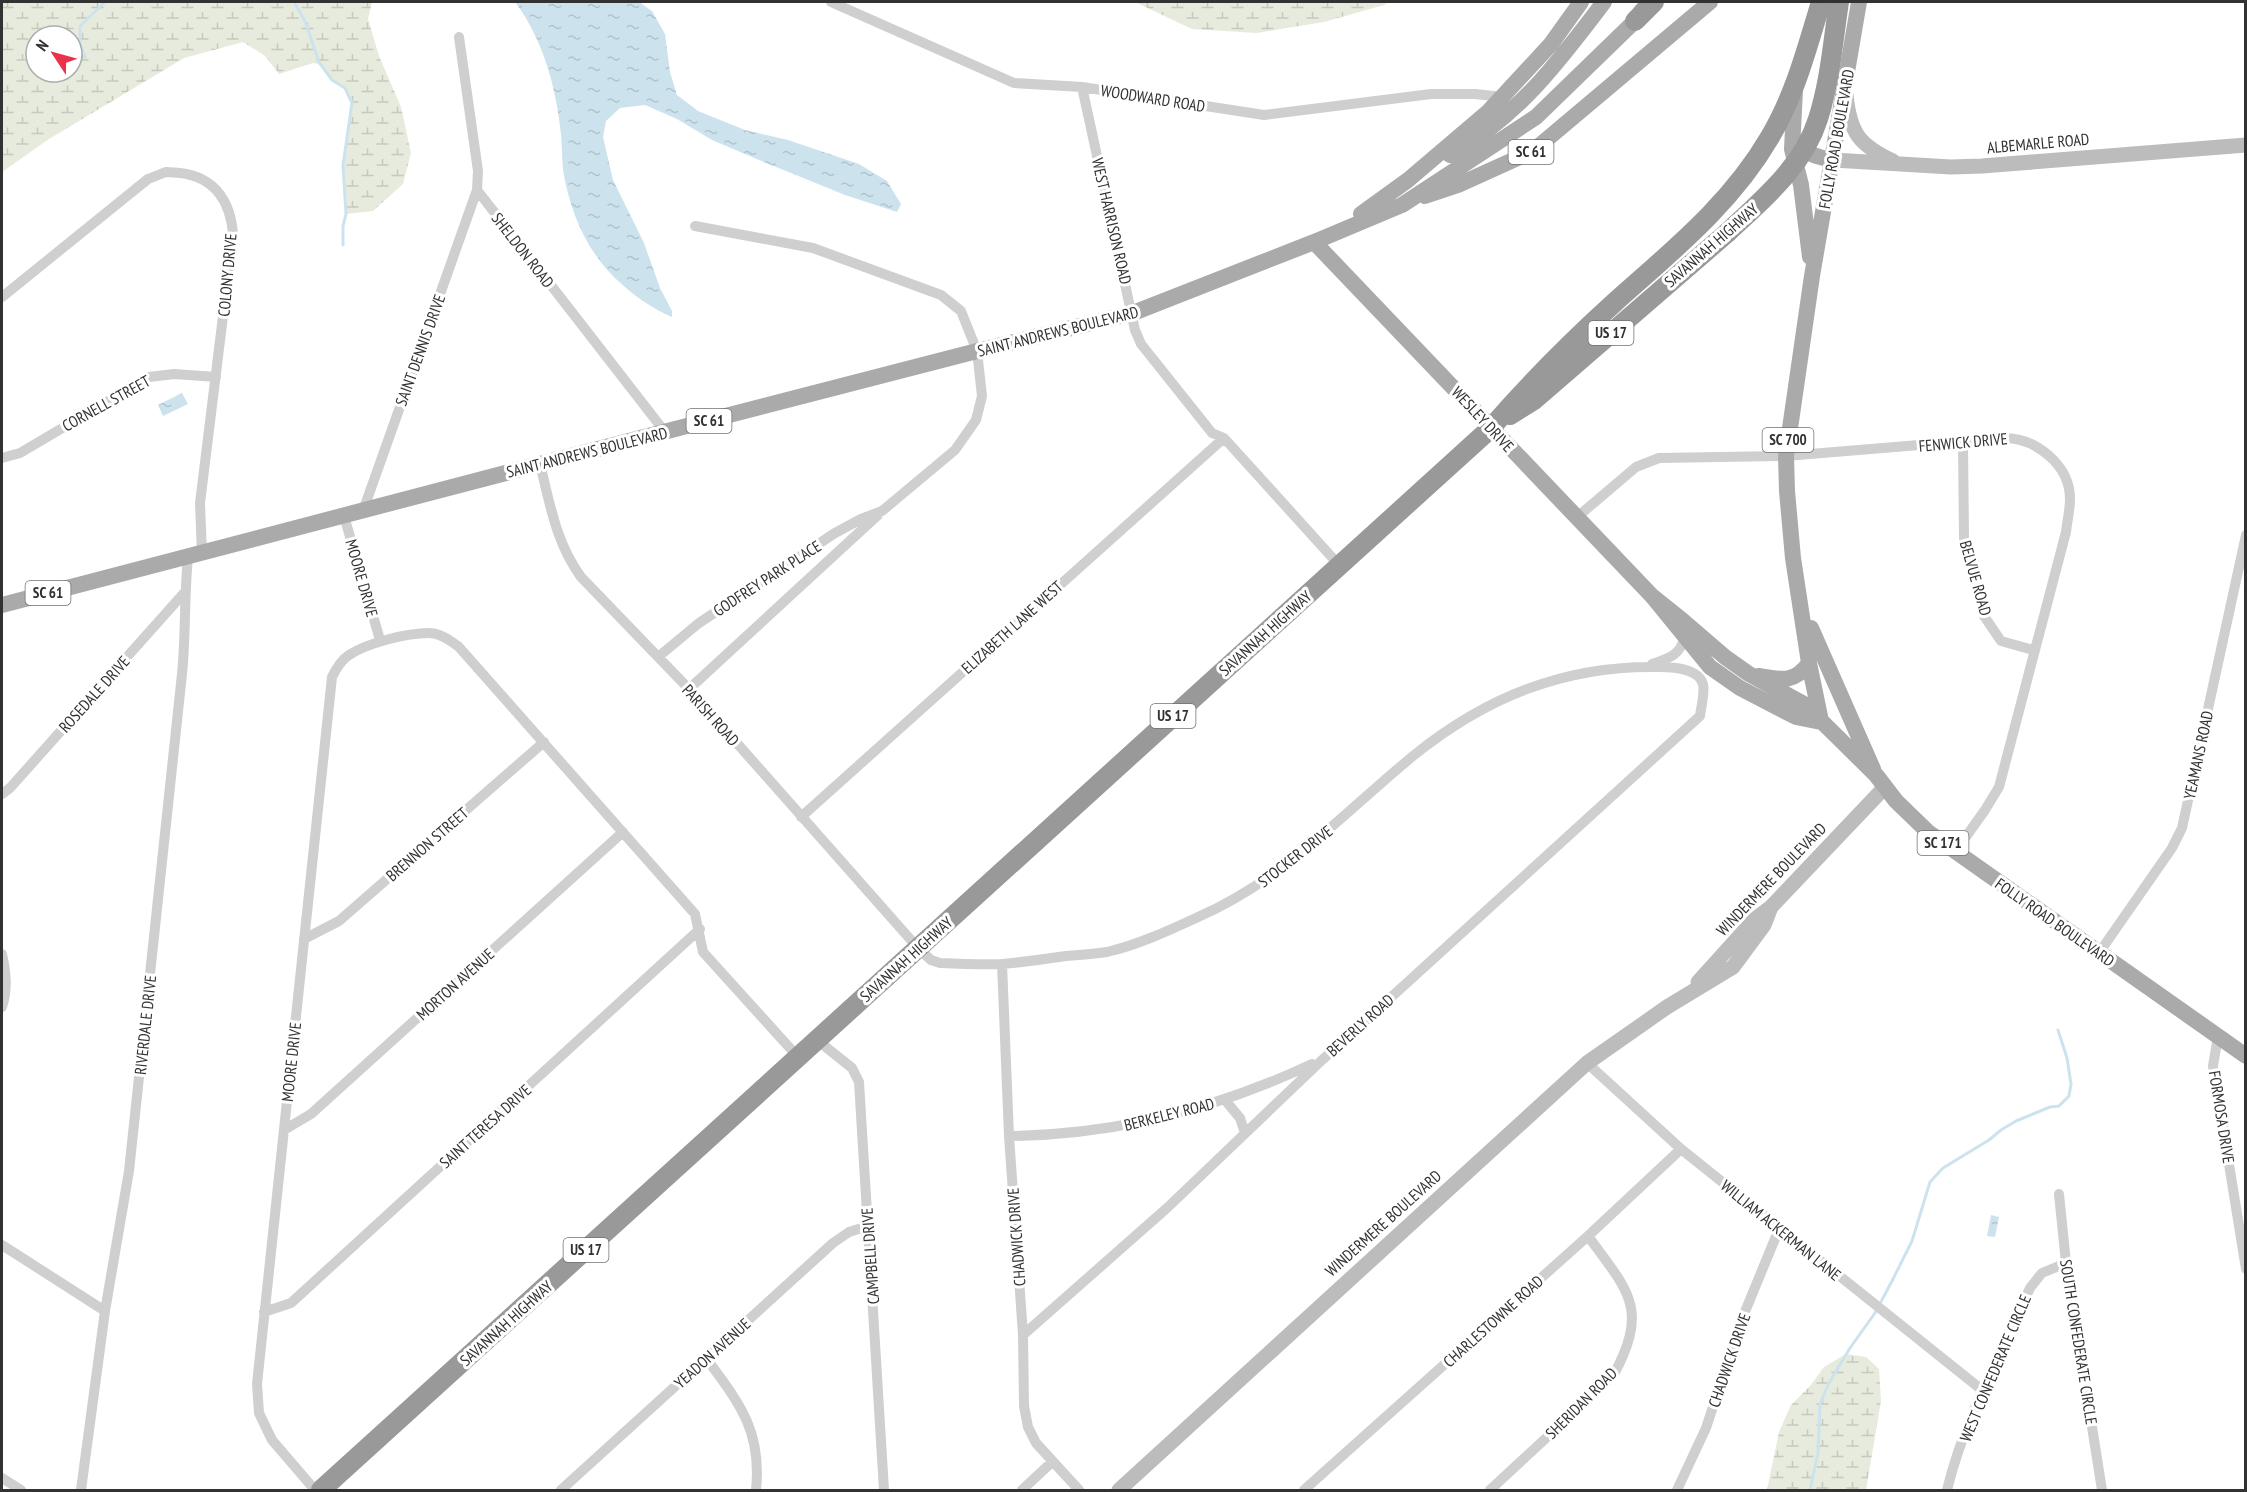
<svg xmlns="http://www.w3.org/2000/svg" width="2247" height="1492" viewBox="0 0 2247 1492" font-family="'PT Sans Narrow',sans-serif">
<style>
.wetland{fill:url(#wetland-marsh);fill-rule:evenodd}
.water{fill:url(#water-ripples)}
.lines{fill:none;stroke-linecap:round;stroke-linejoin:round}
.stream{stroke:#cce3ee;stroke-width:3}
.street{stroke:#cfcfcf;stroke-width:10}
.secondary{stroke:#bcbcbc;stroke-width:15}
.primary{stroke:#aaa;stroke-width:16}
.highway{stroke:#999;stroke-width:20}
.highway-bridge{stroke:#999;stroke-width:20}
.labels{text-anchor:middle;stroke-width:6;stroke-linejoin:round;paint-order:stroke}
.shield{fill:#fff;stroke:#707070;stroke-width:1.5}
.shield-label{font-size:15px;font-weight:bold;fill:#323232}
.street-label{font-size:16px;fill:#323232;stroke:#fff}
</style>
<defs>
<pattern id="wetland-marsh" width="20" height="14" patternUnits="userSpaceOnUse" patternTransform="scale(1.5)"><rect width="20" height="14" fill="#e6ebdd"/><path d="M1 5h8M5 5V1M11 12h8M15 12V8" fill="none" stroke="#c6cabe"/></pattern>
<pattern id="water-ripples" width="26" height="14" patternUnits="userSpaceOnUse" patternTransform="scale(1.5)"><rect width="26" height="14" fill="#cce3ee"/><path d="M2 4q2-2 4 0t4 0M15 11q2-2 4 0t4 0" fill="none" stroke="#b0c3cd"/></pattern>
</defs>
<rect width="100%" height="100%" fill="#fff"/>
<path class="wetland" d="M2 2H372L368 19 379 56 401 107 411 153 403 184 373 211 346 214 343 165 352 103 345 88 332 80 322 65 313 63 279 74 264 55 243 42 184 58 49 139 2 172ZM36 36H72V72H36Z
M1135 2H1388L1384 5 1324 22 1257 33 1192 29Z
M1846 1354 1866 1357 1879 1369 1881 1401 1866 1490H1767L1779 1432 1791 1405 1810 1386 1824 1367Z"/>
<path class="water" d="M515 2H639L652 11 665 34 670 72 677 95 698 111 745 130 788 140 859 164 887 181 901 204 897 212 845 195 759 160 712 140 677 119 645 105 620 108 606 121 603 137 613 180 644 243 660 288 672 311V317C651 308 633 295 616 279 586 250 570 212 563 170 562 158 562 146 561 134 556 87 543 39 515 2Z
M182 393 188 404 163 416 158 405Z
M1991 1215 1999 1217 1995 1237 1987 1236Z"/>
<g class="lines">
<path class="stream" d="M294 2 305 21 319 62 332 80 345 88 352 103 343 165 346 214 343 226V245
M85 57 80 44V26L105 2
M1810 1490 1818 1453 1820 1404 1829 1383 1850 1348 1875 1313 1892 1281 1912 1241 1930 1182 1943 1168 1989 1140 2001 1130 2016 1121 2050 1107 2059 1106 2069 1096 2071 1084 2067 1058 2058 1030"/>
<path class="street" d="M831 2 1014 83 1082 87 1264 115 1431 94H1475L1503 97
M459 37 478 171 477 190 665 432
M1082 87 1135 330 1141 344 1212 433 1224 438 1339 565
M2 297 148 179C154 177 160 174 166 172 171 172 176 173 180 173 215 177 231 202 233 235L200 503 202 554
M1963 443 1964 538 1984 616 2001 641 2033 650
M2 458 20 453 149 377 174 374 216 377
M540 464C550 504 556 543 581 577L689 689 918 948 931 960 940 963C961 964 982 965 1003 964 1024 962 1045 959 1066 956 1080 955 1094 954 1107 952 1137 945 1168 931 1196 918 1285 879 1340 816 1413 756 1486 697 1565 665 1659 667 1673 667 1698 668 1703 684 1705 693 1701 707 1700 716L1321 1061 1167 1208 1023 1335
M363 511 477 190
M344 516 380 640
M1576 518 1636 467 1659 458 1786 456 2004 438C2036 438 2070 465 2070 499 2070 510 2067 522 2066 532L1999 787 1985 810 1955 852
M658 657 699 623 835 533 861 519 882 511 955 450 976 420 982 396 977 351 961 311 941 295 813 248 695 226
M1652 664C1667 659 1681 655 1684 638
M689 689 878 515
M2 794 10 788 184 593
M801 817 1224 438
M304 939 339 921 544 742
M2099 953 2172 848 2182 828 2246 535
M2 954C6 972 8 989 2 1007
M1002 964 1009 1136 1023 1335 1024 1406 1028 1427 1036 1443 1079 1490
M2218 1036 2213 1066 2246 1269
M817 1040 852 1068 859 1082 884 1490
M1587 1063 1681 1149 1982 1390
M1225 1100 1240 1118 1245 1133
M284 1130 311 1114 623 832
M1009 1136C1115 1135 1216 1109 1312 1064
M2059 1194 2066 1263 2102 1490
M2 1245 105 1311
M264 1312 291 1303 700 929
M706 1358C740 1404 762 1431 756 1490
M2 1478 21 1490
M81 1490 105 1311 129 1171 182 674C186 635 184 596 188 558
M315 1490 272 1440 259 1413 257 1384 332 677C336 669 341 660 349 655 367 643 407 633 429 633 440 633 449 640 458 646L695 914 703 952 798 1057
M561 1490 833 1243 849 1232 868 1226
M1022 1490 1052 1462
M1304 1490 1588 1236 1681 1149
M1490 1490 1613 1376C1650 1308 1628 1291 1588 1236
M1677 1490 1706 1428 1742 1319 1779 1229
M1947 1490C1964 1420 2000 1354 2030 1288L2042 1273 2066 1263"/>
<path class="secondary" d="M1846 95C1850 133 1859 145 1893 161
M1833 160 1951 167 1982 166 2246 145
M1698 982 1755 919 1771 907 1885 787
M1119 1490 1587 1063 1667 1007 1733 967 1764 925 1771 907"/>
<path class="primary" d="M1795 90 1792 149 1801 185 1810 257
M1796 141C1805 154 1817 157 1833 160
M1450 155C1518 116 1558 63 1604 2
M1425 196 1458 185 1533 151 1710 2
M1361 214 1408 180 1489 111 1551 44 1581 2
M1314 242 1652 596 1710 667 1740 688 1796 717 1821 722
M1652 596 1682 620 1725 657 1749 674 1804 704 1876 775 1896 801 1928 832 2246 1056
M2 605 540 464 977 351 1133 313 1314 242 1402 205 1536 117 1635 21 1642 10
M1811 628 1873 769
M1759 676C1782 680 1795 683 1809 663
M1821 721 1809 663 1793 558 1787 491 1786 456 1812 276 1859 2"/>
<path class="highway" d="M1635 21 1654 2
M1510 415 1534 400 1727 233
M321 1490 1491 428C1529 384 1571 342 1615 302 1672 251 1731 204 1770 137 1795 95 1807 48 1821 2"/>
<path class="highway-bridge" d="M1727 233C1762 200 1803 167 1818 119 1830 82 1833 41 1839 2"/>
</g>
<g class="labels">
<g class="shield">
<rect x="1508.5" y="140" width="45" height="24" rx="4.5"/>
<rect x="1588.5" y="321" width="45" height="24" rx="4.5"/>
<rect x="686.5" y="409" width="45" height="24" rx="4.5"/>
<rect x="1762.5" y="428" width="51" height="24" rx="4.5"/>
<rect x="25.5" y="581" width="45" height="24" rx="4.5"/>
<rect x="1150.5" y="704" width="45" height="24" rx="4.5"/>
<rect x="1917.5" y="831" width="51" height="24" rx="4.5"/>
<rect x="563.5" y="1238" width="45" height="24" rx="4.5"/>
</g>
<g class="shield-label">
<text x="1531" y="157">SC 61</text>
<text x="1611" y="338">US 17</text>
<text x="709" y="426">SC 61</text>
<text x="1788" y="445">SC 700</text>
<text x="48" y="598">SC 61</text>
<text x="1173" y="721">US 17</text>
<text x="1943" y="848">SC 171</text>
<text x="586" y="1255">US 17</text>
</g>
<g class="street-label">
<text transform="translate(1153 98) rotate(9)" y="6">WOODWARD ROAD</text>
<text transform="translate(1836 139) rotate(-80)" y="6">FOLLY ROAD BOULEVARD</text>
<text transform="translate(2038 143) rotate(-5)" y="6">ALBEMARLE ROAD</text>
<text transform="translate(1112 221) rotate(77)" y="6">WEST HARRISON ROAD</text>
<text transform="translate(1711 245) rotate(-41)" y="6">SAVANNAH HIGHWAY</text>
<text transform="translate(523 250) rotate(52)" y="6">SHELDON ROAD</text>
<text transform="translate(227 275) rotate(-85)" y="6">COLONY DRIVE</text>
<text transform="translate(1058 331) rotate(-14)" y="6">SAINT ANDREWS BOULEVARD</text>
<text transform="translate(420 350) rotate(-70)" y="6">SAINT DENNIS DRIVE</text>
<text transform="translate(106 403) rotate(-29)" y="6">CORNELL STREET</text>
<text transform="translate(1483 419) rotate(47)" y="6">WESLEY DRIVE</text>
<text transform="translate(1963 442) rotate(-5)" y="6">FENWICK DRIVE</text>
<text transform="translate(587 452) rotate(-14)" y="6">SAINT ANDREWS BOULEVARD</text>
<text transform="translate(362 578) rotate(74)" y="6">MOORE DRIVE</text>
<text transform="translate(767 578) rotate(-33)" y="6">GODFREY PARK PLACE</text>
<text transform="translate(1976 578) rotate(74)" y="6">BELVUE ROAD</text>
<text transform="translate(1012 627) rotate(-42)" y="6">ELIZABETH LANE WEST</text>
<text transform="translate(1265 633) rotate(-42)" y="6">SAVANNAH HIGHWAY</text>
<text transform="translate(94 694) rotate(-48)" y="6">ROSEDALE DRIVE</text>
<text transform="translate(711 715) rotate(48)" y="6">PARISH ROAD</text>
<text transform="translate(2198 755) rotate(-78)" y="6">YEAMANS ROAD</text>
<text transform="translate(427 844) rotate(-41)" y="6">BRENNON STREET</text>
<text transform="translate(1295 856) rotate(-38)" y="6">STOCKER DRIVE</text>
<text transform="translate(1771 879) rotate(-46)" y="6">WINDERMERE BOULEVARD</text>
<text transform="translate(2055 922) rotate(35)" y="6">FOLLY ROAD BOULEVARD</text>
<text transform="translate(906 959) rotate(-42)" y="6">SAVANNAH HIGHWAY</text>
<text transform="translate(455 984) rotate(-42)" y="6">MORTON AVENUE</text>
<text transform="translate(145 1025) rotate(-84)" y="6">RIVERDALE DRIVE</text>
<text transform="translate(1360 1025) rotate(-42)" y="6">BEVERLY ROAD</text>
<text transform="translate(291 1062) rotate(-84)" y="6">MOORE DRIVE</text>
<text transform="translate(1169 1114) rotate(-14)" y="6">BERKELEY ROAD</text>
<text transform="translate(2222 1117) rotate(81)" y="6">FORMOSA DRIVE</text>
<text transform="translate(485 1126) rotate(-42)" y="6">SAINT TERESA DRIVE</text>
<text transform="translate(1383 1223) rotate(-42)" y="6">WINDERMERE BOULEVARD</text>
<text transform="translate(1781 1230) rotate(39)" y="6">WILLIAM ACKERMAN LANE</text>
<text transform="translate(1016 1237) rotate(-94)" y="6">CHADWICK DRIVE</text>
<text transform="translate(870 1256) rotate(-94)" y="6">CAMPBELL DRIVE</text>
<text transform="translate(1493 1321) rotate(-42)" y="6">CHARLESTOWNE ROAD</text>
<text transform="translate(506 1323) rotate(-42)" y="6">SAVANNAH HIGHWAY</text>
<text transform="translate(2079 1342) rotate(81)" y="6">SOUTH CONFEDERATE CIRCLE</text>
<text transform="translate(712 1353) rotate(-42)" y="6">YEADON AVENUE</text>
<text transform="translate(1729 1360) rotate(-71)" y="6">CHADWICK DRIVE</text>
<text transform="translate(1995 1368) rotate(-67)" y="6">WEST CONFEDERATE CIRCLE</text>
<text transform="translate(1581 1403) rotate(-45)" y="6">SHERIDAN ROAD</text>
</g>
</g>
<rect width="2247" height="1492" fill="none" stroke="#323232" stroke-width="6"/>
<g transform="translate(54 54) rotate(306)"><circle r="28" fill="#ffffff" stroke="#adadad" stroke-width="1.5"/>
<path d="M0-4.5L10 22L0 15L-10 22Z" fill="#ea324d"/>
<text y="-9" font-size="16" font-weight="bold" text-anchor="middle" fill="#323232">N</text>
</g>
</svg>
